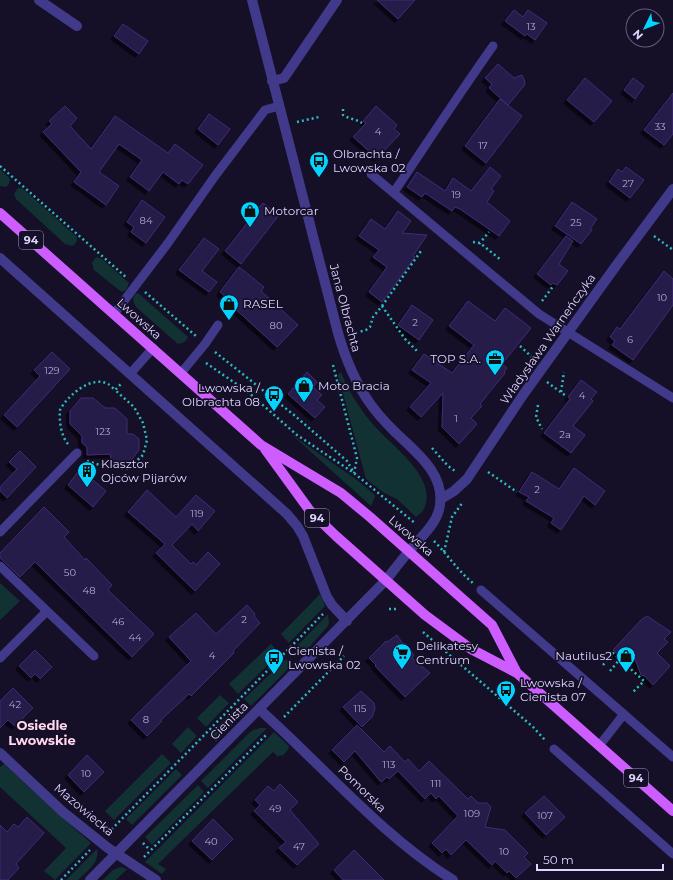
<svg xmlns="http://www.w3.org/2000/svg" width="673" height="880" viewBox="0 0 673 880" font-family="Montserrat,sans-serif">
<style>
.green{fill:#123132}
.building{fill:#271a4a;stroke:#402c76;filter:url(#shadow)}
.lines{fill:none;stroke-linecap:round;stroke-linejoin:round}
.path{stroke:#2cbcbe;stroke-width:2.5;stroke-dasharray:2 3;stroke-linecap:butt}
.service{stroke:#413989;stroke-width:9}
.minor{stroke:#413989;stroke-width:10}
.tertiary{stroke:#413989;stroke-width:10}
.primary{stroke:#ce5dff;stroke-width:10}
.labels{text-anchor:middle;stroke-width:3.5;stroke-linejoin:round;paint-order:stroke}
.number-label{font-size:10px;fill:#b0a7d2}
.shield{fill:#150f28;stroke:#a29abe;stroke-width:1}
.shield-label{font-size:11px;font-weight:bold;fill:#ded6ff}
.poi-label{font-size:12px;fill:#ded6ff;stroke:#150f28;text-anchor:start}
.street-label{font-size:12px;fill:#ded6ff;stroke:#150f28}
.neighbourhood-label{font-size:13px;font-weight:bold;fill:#ffd8ee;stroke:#150f28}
</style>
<defs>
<filter id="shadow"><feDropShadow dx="-3.5" dy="3.5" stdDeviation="0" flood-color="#0009"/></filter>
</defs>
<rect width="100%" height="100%" fill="#150f28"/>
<path class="green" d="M0 169 10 179 9 184 6 187 0 186Z
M18 188H22L77 237C77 242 76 244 72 246L65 244 16 199 14 194Z
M96 257 102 259 129 283 126 290 122 292 119 290 94 270 92 263Z
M138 293 188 337C186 342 183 343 178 344L136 307C133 302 131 296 138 293Z
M341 372C349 392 358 406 371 422 388 444 439 476 424 509 423 512 418 515 416 517L397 499 384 493 366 479 338 375Z
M292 435 353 477 374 494 375 497 371 506Z
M0 583 20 601 0 620Z
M320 594 325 606 289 643 281 634Z
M328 614 329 623 328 626 303 654 296 647Z
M271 644 280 653 238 694 229 684Z
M286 659 292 665 251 706 244 699Z
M220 695 229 703 206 727 197 718Z
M234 710 240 717 216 742 209 735Z
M188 727 197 736 181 753 172 744Z
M260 728H267L208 788 201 781 248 734 253 730Z
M274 732 289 746 288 750 282 756 280 755 278 757 273 752 158 864 166 869 162 874 145 862Z
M162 754 171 763 114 820 105 811Z
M4 764 49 806 91 843 55 880 44 871 66 848 0 787V767Z
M176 769 182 775 132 825 126 819Z
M198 785 204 792 152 845 145 837Z
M97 849C100 863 87 871 78 880H66Z
M121 867 127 869 116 880H103L113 870Z"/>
<path class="building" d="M377 0H415L398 19Z
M514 10 523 17 528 10 547 23 535 40 527 34 525 36 505 21Z
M123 24 148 41 139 54 114 36Z
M498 64 514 78 522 75 525 82 524 86 508 105 489 88 492 84 485 78Z
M585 78 612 101 594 122 567 100Z
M633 78 644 86 635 99 624 90Z
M673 93V134L664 145 644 130Z
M500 99 522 116 486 163 465 146Z
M65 106 77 118 70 126 91 149 115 116 168 153 175 144 203 165 188 184 182 180 179 184 163 172 149 191 130 177 142 160 119 144 99 172 119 186 106 205 74 182 81 172 43 132 52 124 49 121Z
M376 106 397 125 394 129 400 134 377 158 353 137 366 123 363 121Z
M209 114 230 129 218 145 198 129Z
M490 167 501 176 491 189 494 191 487 202 510 221 499 236 460 209 455 207 452 211 425 193 422 197 407 187 417 172 445 191 453 178 471 191Z
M626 167 644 180 630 198 609 182 618 169 622 172Z
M142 200 165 217 146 243 131 232 134 227 127 222Z
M572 202 597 219 590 229 592 230 581 244 555 226Z
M263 203 279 215 241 264 225 251Z
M398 211 411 221 402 233 427 235 413 256 415 257 382 302 369 292 387 267 373 257 379 250 359 236 371 219 385 229Z
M566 236 573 241 559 264 568 271 557 285 553 283 551 285 537 274Z
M204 238 219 249 202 271 217 282 209 292 179 270Z
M239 267 264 287 261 291 298 325 277 347 231 305 233 303 220 292Z
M664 271 673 279V305L633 360 612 345 615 341 610 337 617 327 620 329Z
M468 301 495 321 505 308 531 328 502 364 507 368 504 372 505 373 480 404 482 406 471 418 477 424 459 444 442 427 443 393 421 417 410 407 431 383 412 370 424 354 452 373 474 345 449 326Z
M412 305 433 320 419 340 398 325Z
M52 352 70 369 17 427 4 415 40 376 34 370Z
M307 372 317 382 313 387 322 395 317 400 325 407 315 418 288 394Z
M581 380 597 392 591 399 593 401 573 426 585 435 571 453 544 433 570 399 568 397Z
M81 398H93L105 408H115L127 419V434H133L139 439V450L129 463 116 464 111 459 110 454 87 455V447L82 443V436L70 424V411Z
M20 451 36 467 7 498 0 491V487L17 469 9 462Z
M574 468 605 491 595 505 584 496 561 530 551 523 554 518 526 501 529 497 519 492 532 472 559 489Z
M80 469 106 491 93 507 68 485Z
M147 490 176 517 196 495 215 511 198 531 192 524 172 545 191 564 193 562 196 565 208 552 220 564 195 591 156 553 165 544 128 512Z
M44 507 69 532 64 537 85 560 86 558 112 585 108 590 154 634 132 657 35 562 20 577 0 558V553Z
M247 605 255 614 254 616 260 623 233 651 234 653 191 696 189 694 161 720 162 721 147 736 131 720 191 661 169 637 196 613 216 634Z
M647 616 671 632 664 639 668 642 657 653 670 666 653 685 645 676 641 675 634 656 627 663 613 650 641 620Z
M397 635 403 644 404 643 414 655 412 658 430 673 405 697 375 666 376 665 369 658 386 641 387 642Z
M35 650 52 667 40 679 35 674 31 678 19 666Z
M13 688 33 708 15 726 8 720 0 728V701Z
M361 691 374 703 375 709 372 717 362 727 343 707Z
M357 725 384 752 390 746 405 762 408 759 419 771 429 761 468 799 471 796 478 803H487L491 807 485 827 505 830 528 853 524 857 531 864 516 878 509 871 507 873 495 861 492 865 466 840 451 855 446 849 442 853 432 843 458 816 439 796 436 799 431 793 425 799 398 771 389 779 387 777 381 782 355 751 344 762 332 750Z
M87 755 104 772 84 792 68 775Z
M280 784 298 802 290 810 319 844 297 865 279 848 286 842 254 811 260 805 255 800 268 786 274 791Z
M544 796 565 817 546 835 525 813Z
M27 817 44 833 16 864 19 868 8 880H0V825L7 832 14 824 18 827Z
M213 819 233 839 212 860 192 841Z
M354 850 384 880H343L334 870Z"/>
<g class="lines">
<path class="path" d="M343 109V115C349 119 356 119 362 123
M297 122 319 117
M0 166 127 278
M654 236 673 250
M473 242 480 243 501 260
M479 244 489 232
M145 292 196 336
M542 301 554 285
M382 306 421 251
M351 334 366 330 370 327 373 317 382 306 405 339 417 351
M520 346 534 359
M215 352 294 415 347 461 354 473
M206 363 248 392 297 435 354 473 416 524
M333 365 357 458 354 473
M547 382 566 396
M561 392 564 372
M538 405 536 417 542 429
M68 444C61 436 59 421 60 410 67 396 91 375 108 384 110 385 113 388 115 390L122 383
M432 448 448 466 455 471
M87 461 100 465 126 469 129 468 143 455 147 440 143 423 134 407 115 390
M488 472 517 492
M434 541C448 555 458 571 473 583
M444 552 452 517 463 502
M389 609H396L398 610
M423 632 533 727 545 740
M603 665 613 653 644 681 633 692
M610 671 620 659
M284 717 344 656
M108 833 323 614
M143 843 150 850
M144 857 267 734
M61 880 90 850"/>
<path class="service" d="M371 174 539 314 673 398
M394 192C427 143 459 94 493 46
M114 314 168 243 215 176 265 110 279 106
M181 373 205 344 218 325
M130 374 153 348
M0 532 77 453
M0 566 94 656
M481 590 673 757
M0 658 47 611
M599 746 624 714
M554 749 673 854"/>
<path class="minor" d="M39 0 77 26
M272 81 284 78 337 0
M0 258 287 514 297 526 303 536 327 597 332 605 347 621
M441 499 454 491 467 479 523 395 618 263 673 189
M259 709C323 766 380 834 453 880
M0 753 63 812 108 848 156 880
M90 880 386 580"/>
<path class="tertiary" d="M252 0 338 333C345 357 354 380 369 402 376 412 384 421 393 430 414 451 448 474 439 510 435 525 421 537 411 549 402 559 394 570 386 580"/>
<path class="primary" d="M0 213 261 445 341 493 370 517 492 625 517 673
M265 449 310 511 336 536 425 615 471 649 517 673 673 811"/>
</g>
<defs>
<g id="bus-pin" transform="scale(1)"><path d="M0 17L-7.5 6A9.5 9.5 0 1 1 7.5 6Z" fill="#02d3ff" stroke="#150f28"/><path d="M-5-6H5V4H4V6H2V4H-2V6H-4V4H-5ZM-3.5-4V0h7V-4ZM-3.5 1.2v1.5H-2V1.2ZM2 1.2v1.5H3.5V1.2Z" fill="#111"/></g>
<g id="shop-pin" transform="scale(1)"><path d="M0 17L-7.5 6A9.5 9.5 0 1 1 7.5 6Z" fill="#02d3ff" stroke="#150f28"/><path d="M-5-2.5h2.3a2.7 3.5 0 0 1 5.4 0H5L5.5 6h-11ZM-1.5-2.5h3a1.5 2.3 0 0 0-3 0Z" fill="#111"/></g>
<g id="office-pin" transform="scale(1)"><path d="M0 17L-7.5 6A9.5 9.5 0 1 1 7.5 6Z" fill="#02d3ff" stroke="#150f28"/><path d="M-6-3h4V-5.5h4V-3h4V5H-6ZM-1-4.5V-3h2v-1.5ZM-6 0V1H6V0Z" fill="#111"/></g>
<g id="building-pin" transform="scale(1)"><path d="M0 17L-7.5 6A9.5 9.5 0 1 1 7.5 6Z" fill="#02d3ff" stroke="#150f28"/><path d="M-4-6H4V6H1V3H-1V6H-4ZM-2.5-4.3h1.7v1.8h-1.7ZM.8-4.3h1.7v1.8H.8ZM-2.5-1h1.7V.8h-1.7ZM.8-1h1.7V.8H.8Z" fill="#111"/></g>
<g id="supermarket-pin" transform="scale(1)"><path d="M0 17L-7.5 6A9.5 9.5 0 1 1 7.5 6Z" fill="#02d3ff" stroke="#150f28"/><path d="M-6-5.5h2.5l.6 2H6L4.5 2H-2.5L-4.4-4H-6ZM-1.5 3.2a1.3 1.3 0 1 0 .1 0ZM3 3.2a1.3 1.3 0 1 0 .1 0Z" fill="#111"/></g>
</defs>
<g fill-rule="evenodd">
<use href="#bus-pin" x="319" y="161"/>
<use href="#shop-pin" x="250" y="211"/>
<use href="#shop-pin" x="229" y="304"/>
<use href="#office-pin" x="495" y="359"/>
<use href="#shop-pin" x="304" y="386"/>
<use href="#bus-pin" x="274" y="395"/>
<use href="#building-pin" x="87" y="471"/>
<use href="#supermarket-pin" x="402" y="653"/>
<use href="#shop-pin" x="626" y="656"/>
<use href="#bus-pin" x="274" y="658"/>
<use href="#bus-pin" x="506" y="690"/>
</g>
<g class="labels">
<g class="number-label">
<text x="531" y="30">13</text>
<text x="660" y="130">33</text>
<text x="378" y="135">4</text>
<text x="483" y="149">17</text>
<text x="628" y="187">27</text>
<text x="456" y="198">19</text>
<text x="146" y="224">84</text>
<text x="576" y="226">25</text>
<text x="662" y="301">10</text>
<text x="415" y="326">2</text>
<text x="276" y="329">80</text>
<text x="630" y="343">6</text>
<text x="52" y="374">129</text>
<text x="582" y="399">4</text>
<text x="456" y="422">1</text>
<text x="103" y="435">123</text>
<text x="565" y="438">2a</text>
<text x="537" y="493">2</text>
<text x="197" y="517">119</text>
<text x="70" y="576">50</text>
<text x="89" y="594">48</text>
<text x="244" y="623">2</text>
<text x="118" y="625">46</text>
<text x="135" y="641">44</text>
<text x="212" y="659">4</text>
<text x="15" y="708">42</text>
<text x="360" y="712">115</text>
<text x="146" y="723">8</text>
<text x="389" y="768">113</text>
<text x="86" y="777">10</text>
<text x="436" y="787">111</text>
<text x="275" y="812">49</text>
<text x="472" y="817">109</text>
<text x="545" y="819">107</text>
<text x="211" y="845">40</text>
<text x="299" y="850">47</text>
<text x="504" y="855">10</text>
</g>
<g class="shield">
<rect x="19" y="231" width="24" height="18" rx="3"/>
<rect x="305" y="509" width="24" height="18" rx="3"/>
<rect x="624" y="769" width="24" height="18" rx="3"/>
</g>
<g class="shield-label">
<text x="31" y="244">94</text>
<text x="317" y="522">94</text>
<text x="636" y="782">94</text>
</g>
<g class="poi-label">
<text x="333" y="158">Olbrachta /<tspan x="333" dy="14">Lwowska 02</tspan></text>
<text x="264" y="215">Motorcar</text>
<text x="243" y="308">RASEL</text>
<text x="481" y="363" text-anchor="end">TOP S.A.</text>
<text x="318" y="390">Moto Bracia</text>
<text x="260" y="392" text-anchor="end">Lwowska /<tspan x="260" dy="14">Olbrachta 08</tspan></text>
<text x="101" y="468">Klasztor<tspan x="101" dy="14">Ojców Pijarów</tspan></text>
<text x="416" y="650">Delikatesy<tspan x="416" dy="14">Centrum</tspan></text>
<text x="288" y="655">Cienista /<tspan x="288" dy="14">Lwowska 02</tspan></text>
<text x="612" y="660" text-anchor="end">Nautilus2</text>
<text x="520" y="687">Lwowska /<tspan x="520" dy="14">Cienista 07</tspan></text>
</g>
<g class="street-label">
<text transform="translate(345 308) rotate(75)" y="4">Jana Olbrachta</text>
<text transform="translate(139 319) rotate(42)" y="4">Lwowska</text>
<text transform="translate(548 339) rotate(-55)" y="4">Władysława Warneńczyka</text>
<text transform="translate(411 536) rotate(41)" y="4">Lwowska</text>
<text transform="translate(229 721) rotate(-45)" y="4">Cienista</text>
<text transform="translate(362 789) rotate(44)" y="4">Pomorska</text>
<text transform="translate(84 810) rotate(40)" y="4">Mazowiecka</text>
</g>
<g class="neighbourhood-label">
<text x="42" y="730">Osiedle<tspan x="42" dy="15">Lwowskie</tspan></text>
</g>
</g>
<g transform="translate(645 28) rotate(227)"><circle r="19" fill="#150f28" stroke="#655f7e"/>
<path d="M0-3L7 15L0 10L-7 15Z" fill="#02d3ff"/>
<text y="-6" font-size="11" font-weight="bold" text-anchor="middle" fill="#ded6ff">N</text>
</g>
<path d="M537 864v6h126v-6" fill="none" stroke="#ded6ff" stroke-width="2"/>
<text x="543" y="864" font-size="12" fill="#ded6ff" stroke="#150f28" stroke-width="3" paint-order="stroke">50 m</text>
</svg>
